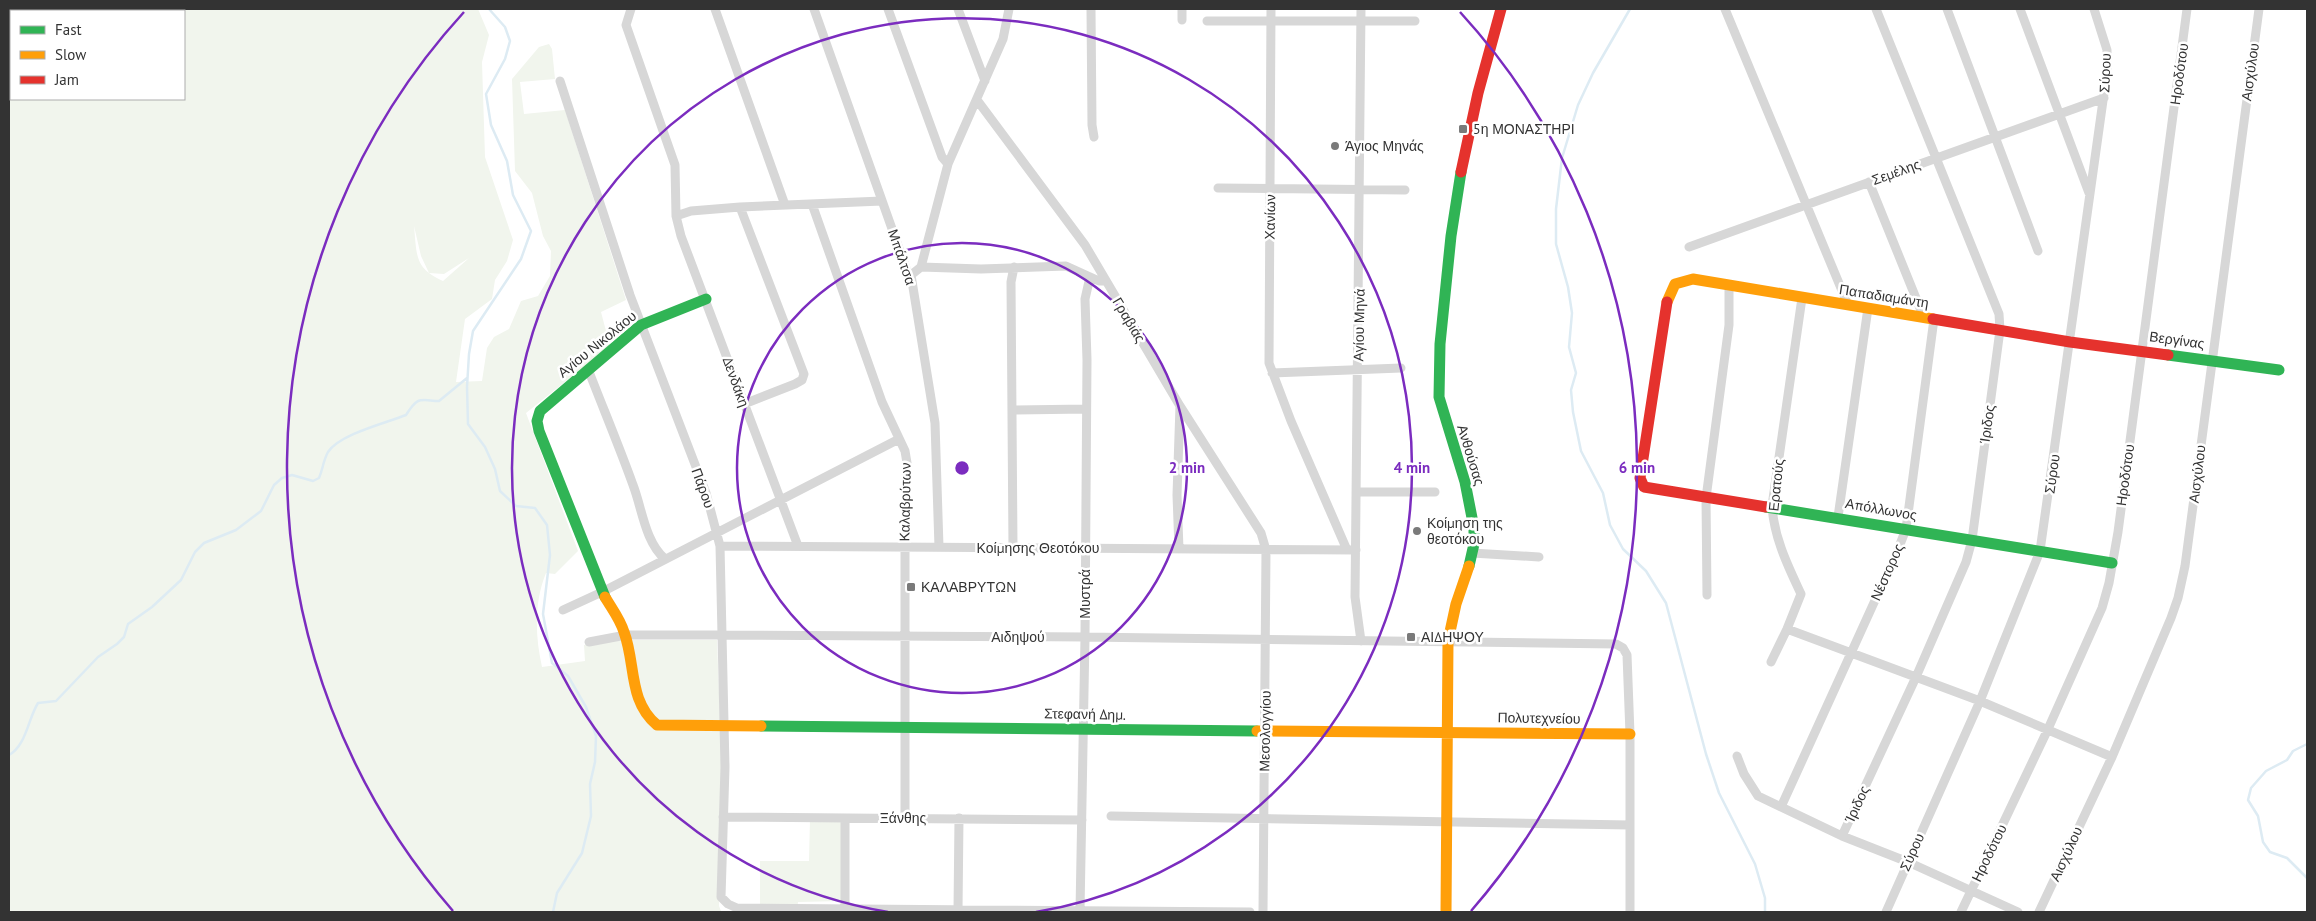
<svg xmlns="http://www.w3.org/2000/svg" width="2316" height="921" viewBox="0 0 2316 921" font-family="'PT Sans',sans-serif">
<style>
.green{fill:#f1f5ed;fill-rule:evenodd}
.lines{fill:none;stroke-linecap:round;stroke-linejoin:round}
.stream{stroke:#ddebf3;stroke-width:2.5}
.street{stroke:#d7d7d7;stroke-width:9}
.fast{stroke:#30b455;stroke-width:11}
.slow{stroke:#ff9f0a;stroke-width:11}
.jam{stroke:#e5322d;stroke-width:11}
.ring{fill:none;stroke:#7b2cbf;stroke-width:2.5}
.poi-dot{fill:#7a7a7a;stroke:#fff;stroke-width:2}
.labels{text-anchor:middle;stroke-width:5;stroke-linejoin:round;paint-order:stroke}
.street-label{font-size:14px;fill:#333;stroke:#fff}
.poi-label{font-size:14px;fill:#333;stroke:#fff;text-anchor:start}
.centre{fill:#7b2cbf;stroke:#fff;stroke-width:2.5}
.ring-label{font-size:15px;text-anchor:middle;font-weight:bold;fill:#7b2cbf;stroke:#fff;stroke-width:5;stroke-linejoin:round;paint-order:stroke}
</style>
<rect width="100%" height="100%" fill="#fff"/>
<path class="green" d="M9 9H478L489 35 482 62 485 157 513 240 507 261 495 280 492 299 465 319 456 382 482 381 487 348 494 337 509 329 521 301 538 296 550 276 551 251 543 236 532 193 515 171 512 79 539 47 549 44 552 49 555 79 520 82 524 114 565 110 626 300 601 312 610 346 526 413 578 551 555 574 546 573C534 602 535 636 542 667L585 661 584 645 621 640H717L722 771 719 906 721 911H760V861H809L810 819H841L842 901 798 902 797 912H9ZM11 11H184V99H11ZM414 226 421 256 429 273 444 274 469 258 443 281C414 268 417 255 414 226Z"/>
<g class="lines">
<path class="stream" d="M489 9 505 27 510 41 505 59 486 94 491 125 507 161 513 195 531 231 521 259 473 331 469 354 467 387 468 424 485 447 495 469 500 491 516 506 535 508 547 525 550 555 543 614 552 663 568 676 586 707 596 736 595 762 590 784 591 816 582 853 557 893 553 912
M1630 9 1593 73 1578 105 1562 158 1556 209V244L1568 287 1572 313 1569 347 1576 373 1571 390 1573 412 1581 451 1603 493 1610 525 1623 549 1646 571 1666 603 1706 754 1719 793 1755 864 1765 898V912
M2307 744 2293 751 2287 760 2266 771 2251 788 2248 800 2258 816 2263 842 2270 852 2287 858 2307 878
M9 755C26 746 28 719 38 703L56 701 98 657 117 644 124 637 128 624 152 607 181 580 195 552 204 543 236 530 261 511 274 485 282 478 292 475 313 481 319 478C323 469 323 461 328 452 340 434 386 423 406 415 418 396 419 400 439 401L467 378"/>
<path class="street" d="M631 9 626 25 675 165 676 216 681 236 798 546
M715 9 785 205
M814 9 907 271 911 275 935 423 939 547
M888 9 942 157 948 164
M958 9 985 81
M1091 9 1092 125 1094 137
M1182 9V20
M1271 9 1269 363 1291 421 1347 550
M1725 9 1848 305
M1947 9 2038 251
M2020 9 2089 193
M1207 21H1415
M560 81 630 295 706 493 720 546 725 767 721 897 728 904 737 908 1250 912
M977 100 1085 245 1180 406 1261 533 1266 550 1263 912
M1869 182 1924 318
M1218 188 1405 190
M812 204 882 402 905 451 907 463 905 547V818
M740 207 804 374 802 380 795 384 744 404
M676 216 691 211 740 207 882 201
M1689 247 2104 98
M921 267 981 269 1066 266 1099 281H1105
M911 275 921 267 948 164 1003 39 1009 9
M588 369C603 408 619 446 633 485 642 508 645 542 665 559
M1272 373 1401 368
M1013 410 1086 409
M1356 492H1435
M1838 517 1868 308
M720 546 1356 550
M1013 548 1011 282 1014 267
M1179 549 1177 495 1180 406
M1472 553 1539 557
M1707 595 1706 498 1729 325V286
M563 610 602 592 899 439
M1787 629 1980 701 2112 757
M1361 641 1355 597 1361 9
M589 642 626 635H721L1085 637 1616 644 1623 648 1627 655 1630 734V912
M1771 662 1787 629 1801 594C1788 566 1774 538 1772 506L1802 298
M1737 756 1744 774 1758 796 1842 836 1908 862 2018 912
M1781 807 1897 552 1906 529 1934 319
M1111 816 1630 825
M723 817 1082 820
M845 818V909
M1842 836 1916 677 1966 562 1972 540 2000 330 1999 314 1876 9
M958 910 959 818
M1080 911 1085 637 1087 360 1085 299 1090 277
M1886 912 1980 701 2040 551 2107 72V50L2094 9
M1961 912 2048 729 2102 608 2109 583 2118 532 2187 9
M2039 912 2112 757 2171 618 2178 598 2185 566 2259 9"/>
<path class="fast" d="M1461 172 1451 236 1440 344 1439 397 1465 482 1474 528V544L1469 566
M2168 355 2279 370
M1766 507 2112 563
M605 597 539 431 537 421 540 411 641 325 706 299
M761 726 1257 731"/>
<path class="slow" d="M1667 302 1675 284 1693 279 1933 319
M605 597C612 609 620 619 624 632 636 664 628 701 657 725L761 726
M1257 731 1630 734
M1446 912 1448 641 1456 604 1469 566"/>
<path class="jam" d="M1461 172 1478 93 1501 9
M1667 302 1640 478 1644 487 1766 507
M1933 319 2070 342 2168 355"/>
</g>
<g class="ring">
<circle cx="962" cy="468" r="225"/>
<path d="M888 912A450 450 0 1 1 1036 912"/>
<path d="M453 911A675 675 0 0 1 464 12M1460 12A675 675 0 0 1 1471 911"/>
</g>
<g class="poi-dot">
<rect x="1458" y="124" width="10" height="10" rx="2.5"/>
<circle cx="1335" cy="146" r="5"/>
<circle cx="1417" cy="531" r="5"/>
<rect x="906" y="582" width="10" height="10" rx="2.5"/>
<rect x="1406" y="632" width="10" height="10" rx="2.5"/>
</g>
<g class="labels">
<g class="street-label">
<text transform="translate(2250 72) rotate(-82)" y="5">Αισχύλου</text>
<text transform="translate(2105 73) rotate(-88)" y="5">Σύρου</text>
<text transform="translate(2179 74) rotate(-82)" y="5">Ηροδότου</text>
<text transform="translate(1896 172) rotate(-20)" y="5">Σεμέλης</text>
<text transform="translate(1270 217) rotate(-89)" y="5">Χανίων</text>
<text transform="translate(902 257) rotate(71)" y="5">Μπάλτσα</text>
<text transform="translate(1884 296) rotate(9)" y="5">Παπαδιαμάντη</text>
<text transform="translate(1129 320) rotate(59)" y="5">Γραβιάς</text>
<text transform="translate(1359 325) rotate(-89)" y="5">Αγίου Μηνά</text>
<text transform="translate(2177 340) rotate(8)" y="5">Βεργίνας</text>
<text transform="translate(597 344) rotate(-39)" y="5">Αγίου Νικολάου</text>
<text transform="translate(736 382) rotate(70)" y="5">Δενδάκη</text>
<text transform="translate(1987 424) rotate(-82)" y="5">Ίριδος</text>
<text transform="translate(1471 455) rotate(73)" y="5">Ανθούσας</text>
<text transform="translate(2052 474) rotate(-82)" y="5">Σύρου</text>
<text transform="translate(2197 474) rotate(-83)" y="5">Αισχύλου</text>
<text transform="translate(2125 475) rotate(-82)" y="5">Ηροδότου</text>
<text transform="translate(1776 485) rotate(-84)" y="5">Ερατούς</text>
<text transform="translate(703 488) rotate(70)" y="5">Πάρου</text>
<text transform="translate(905 502) rotate(-89)" y="5">Καλαβρύτων</text>
<text transform="translate(1881 509) rotate(10)" y="5">Απόλλωνος</text>
<text x="1038" y="553">Κοίμησης Θεοτόκου</text>
<text transform="translate(1887 572) rotate(-66)" y="5">Νέστορος</text>
<text transform="translate(1085 594) rotate(-90)" y="5">Μυστρά</text>
<text x="1018" y="642">Αιδηψού</text>
<text transform="translate(1085 714) rotate(1)" y="5">Στεφανή Δημ.</text>
<text transform="translate(1539 718) rotate(1)" y="5">Πολυτεχνείου</text>
<text transform="translate(1265 731) rotate(-89)" y="5">Μεσολογγίου</text>
<text transform="translate(1857 804) rotate(-65)" y="5">Ίριδος</text>
<text x="903" y="823">Ξάνθης</text>
<text transform="translate(1912 852) rotate(-66)" y="5">Σύρου</text>
<text transform="translate(1989 853) rotate(-64)" y="5">Ηροδότου</text>
<text transform="translate(2066 854) rotate(-65)" y="5">Αισχύλου</text>
</g>
<g class="poi-label">
<text x="1473" y="134">5η ΜΟΝΑΣΤΗΡΙ</text>
<text x="1345" y="151">Άγιος Μηνάς</text>
<text x="1427" y="528">Κοίμηση της<tspan x="1427" dy="16">θεοτόκου</tspan></text>
<text x="921" y="592">ΚΑΛΑΒΡΥΤΩΝ</text>
<text x="1421" y="642">ΑΙΔΗΨΟΥ</text>
</g>
</g>
<circle cx="962" cy="468" r="8" class="centre"/>
<g class="ring-label">
<text x="1187" y="473">2 min</text>
<text x="1412" y="473">4 min</text>
<text x="1637" y="473">6 min</text>
</g>
<rect width="2316" height="921" fill="none" stroke="#333333" stroke-width="20"/>
<rect x="10" y="10" width="175" height="90" fill="#ffffff" stroke="#adadad"/>
<rect x="20" y="26" width="25" height="8" fill="#30b455" stroke="#adadad"/>
<text x="55" y="35" font-size="15" fill="#333333">Fast</text>
<rect x="20" y="51" width="25" height="8" fill="#ff9f0a" stroke="#adadad"/>
<text x="55" y="60" font-size="15" fill="#333333">Slow</text>
<rect x="20" y="76" width="25" height="8" fill="#e5322d" stroke="#adadad"/>
<text x="55" y="85" font-size="15" fill="#333333">Jam</text>
</svg>
